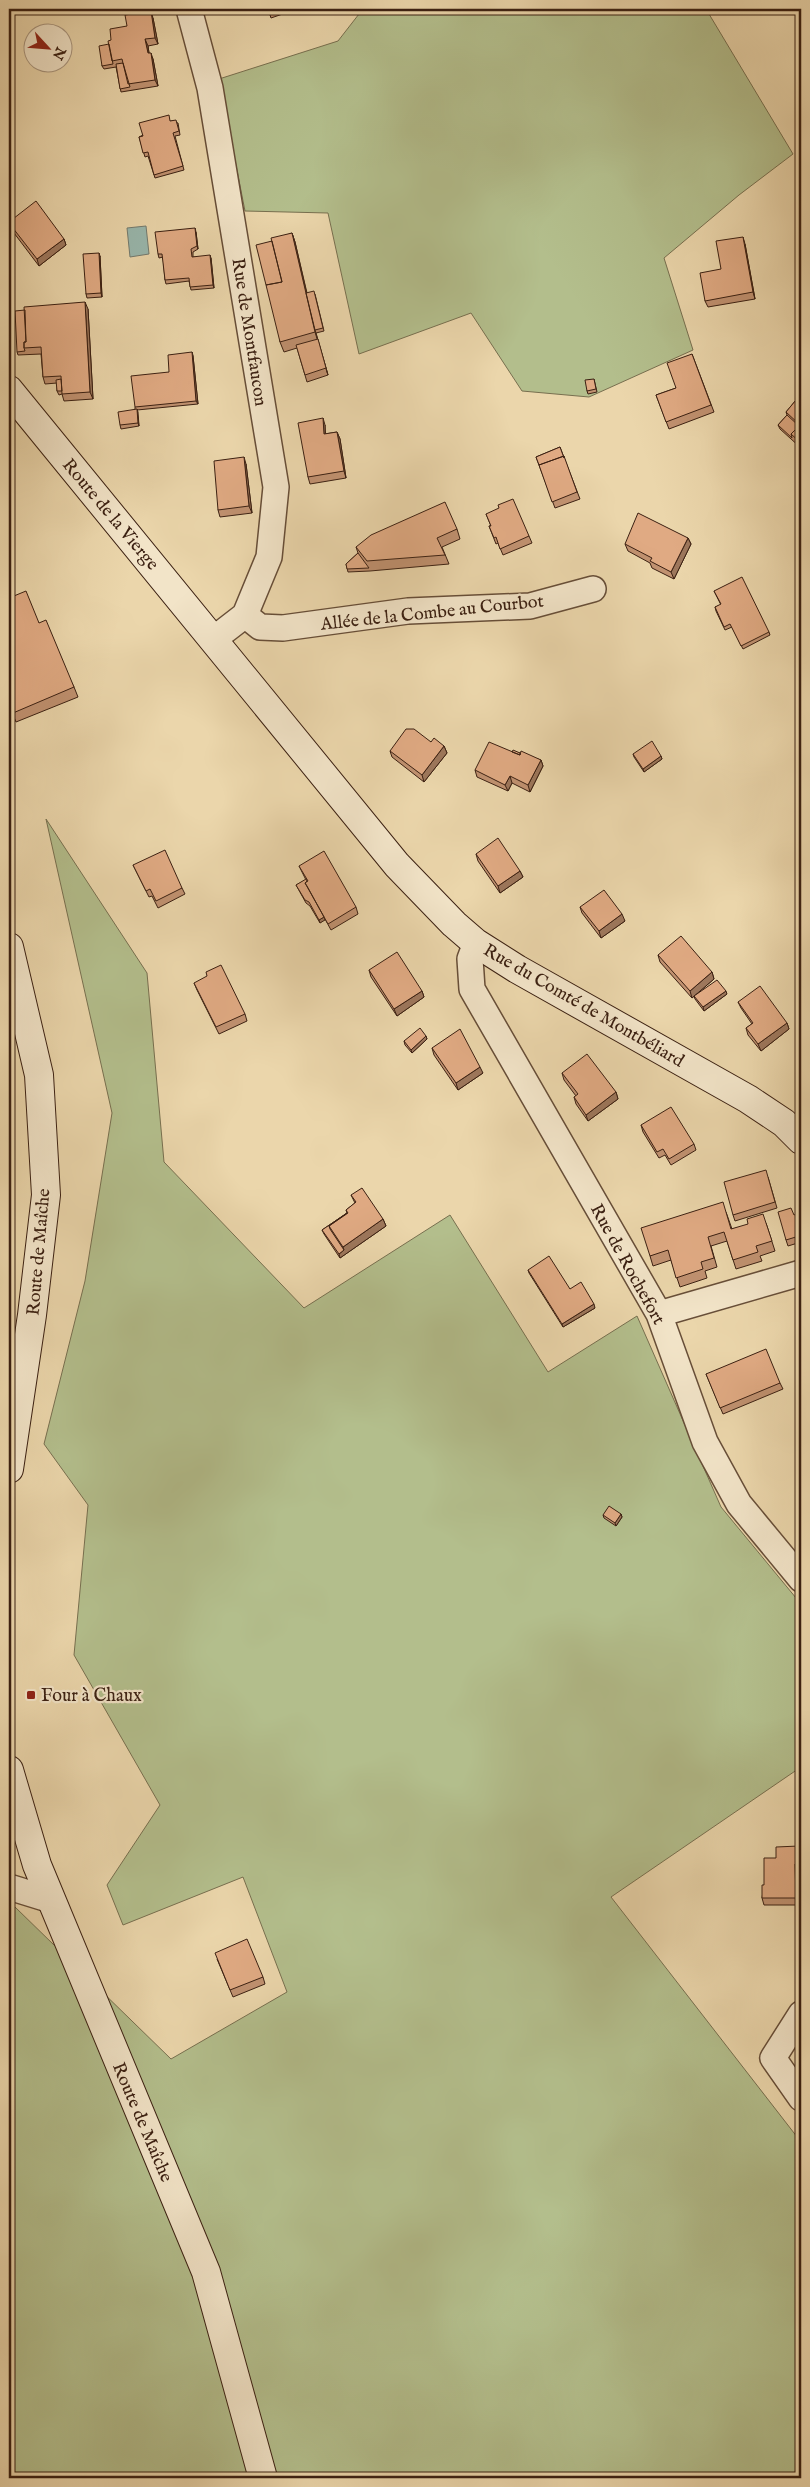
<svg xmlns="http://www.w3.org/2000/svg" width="810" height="2487" viewBox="0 0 810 2487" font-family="'IM FELL English',serif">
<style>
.green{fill:#b3be8c;stroke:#776f4f}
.water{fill:#99b8ae;stroke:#737b70}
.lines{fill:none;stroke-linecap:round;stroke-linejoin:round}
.street-casing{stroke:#674e38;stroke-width:28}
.secondary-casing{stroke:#3b2012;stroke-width:30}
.street{stroke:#f2e4c8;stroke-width:25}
.secondary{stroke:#f2e4c8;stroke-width:28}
.wall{fill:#c19271;stroke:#3b2012}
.shaded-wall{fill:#9d775c;stroke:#3b2012}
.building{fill:#e0aa83;stroke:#3b2012}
.poi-dot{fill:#8f2418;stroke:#f2e4c8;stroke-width:2}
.labels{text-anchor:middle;stroke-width:4.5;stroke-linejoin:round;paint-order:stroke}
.street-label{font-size:18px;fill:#3b2012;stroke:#f2e4c8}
.poi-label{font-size:18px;fill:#3b2012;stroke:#f2e4c8;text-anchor:start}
</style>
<rect width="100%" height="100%" fill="#ebd6ab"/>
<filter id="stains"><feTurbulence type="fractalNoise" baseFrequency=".004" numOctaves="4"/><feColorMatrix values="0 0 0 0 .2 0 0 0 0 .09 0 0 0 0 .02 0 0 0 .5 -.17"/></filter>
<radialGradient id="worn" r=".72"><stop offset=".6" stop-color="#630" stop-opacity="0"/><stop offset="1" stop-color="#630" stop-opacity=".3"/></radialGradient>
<path class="green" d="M357 9H706L793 154 739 195 664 258 693 350 589 397 522 391 471 313 359 354 328 213 245 211 219 79 338 41 359 14Z
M46 819 147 973 164 1162 304 1308 450 1215 548 1372 637 1316 721 1507 801 1604V1767L611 1897 801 2142V2478H9V1904L15 1907 171 2059 287 1992 243 1877 123 1925 107 1885 160 1805 74 1655 88 1505 44 1444 85 1281 112 1113Z"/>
<path class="water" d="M146 226 149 254 130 257 127 228Z"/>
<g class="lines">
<g class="street-casing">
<path id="street" d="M189 9 210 88 276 487 269 557 245 615 214 639
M245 615 260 627 283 628 408 611 530 606 593 589
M476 943 470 959 472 989 659 1314 705 1442 739 1504 801 1579
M659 1314 801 1273
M9 1887 51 1900
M801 2014 773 2058 801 2098"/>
</g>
<g class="secondary-casing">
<path id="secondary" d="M9 390 397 865 454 924 476 943 517 969 748 1099 784 1123 801 1140
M9 947 39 1075 46 1195 32 1315 9 1469
M9 1770 37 1865 206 2272 263 2478"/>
</g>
<use href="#street" class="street"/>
<use href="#secondary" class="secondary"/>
</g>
<path class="wall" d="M268 9H297L271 18Z
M153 18 158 44 148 46 149 53 153 59 158 86 121 92 116 67 104 69 102 66 109 44 111 40 127 26Z
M171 121 178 123 180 135 175 136 184 170 155 178 148 156 145 157 139 137Z
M9 222 64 239 66 245 39 266 11 229Z
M196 232 198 249 193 252V257L211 258 214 288 191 290 189 281 166 284 165 280 163 257 159 258 158 254Z
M292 233 295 242 307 293 315 294 324 331 316 333 328 375 307 382 297 348 284 352 280 342 272 241Z
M745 244 755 299 708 307 705 301 721 269Z
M100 256 102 297 87 298 86 294Z
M88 309 93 399 64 401 62 394 59 395 57 391V383L45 384 43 377 41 354 18 355 17 352Z
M192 352 193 356 198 404 137 410 139 426 121 429 120 425 135 409V407L169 372Z
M692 354 714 412 669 429 656 395 676 388Z
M594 379 597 392 588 394 587 391Z
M801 394V448L780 429 778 425 787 415 786 412Z
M325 425V434L337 432 340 439 346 478 310 484 308 477Z
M560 447 580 499 555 508 536 457Z
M246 464 252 513 220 517 218 510Z
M9 466 14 488 9 489Z
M486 514 529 536 532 543 503 555 498 543 496 544 489 526H491Z
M457 529 460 539 442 547 449 564 370 571 348 572 346 564 358 553 356 547Z
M688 538 691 544 674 579 652 568 650 563 628 551 625 544Z
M714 591 769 632 770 635 743 649 732 627 725 630 716 611 715 607 721 605Z
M9 598 39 623 74 687 78 697 16 722 9 705Z
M431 742 444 746 447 753 424 782 392 757 390 751Z
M512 752 520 753 541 760 543 766 530 792 512 783 508 791 477 777 475 770Z
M633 754 661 756 662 759 644 772 634 757Z
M801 757V770L799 767 796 761Z
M476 854 520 871 523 877 500 893 478 861Z
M133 865 182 888 185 894 158 908 152 896 149 897Z
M299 866 356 907 358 914 331 930 325 919 320 923 310 906 306 903 296 885 306 880Z
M580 907 625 921 601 938 582 913Z
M658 955 712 972 714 979 692 998 660 962Z
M369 970 422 991 424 997 397 1016 371 977Z
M194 983 245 1014 247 1021 219 1034 197 990Z
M727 994 704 1011 695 999 694 996Z
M738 1002 787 1023 789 1029 761 1051 748 1035 746 1028 752 1024 741 1008Z
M426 1036 427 1039 412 1053 405 1045 404 1041Z
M432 1048 483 1073 458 1090 434 1055Z
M562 1073 616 1092 618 1099 588 1121 576 1104 574 1097 576 1096 564 1080Z
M641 1125 694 1144 696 1150 671 1165 665 1155 659 1158 643 1132Z
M768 1177 777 1208 735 1221 733 1215Z
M351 1195 383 1219 386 1226 340 1258 324 1234 322 1230 347 1213 346 1210 355 1203Z
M726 1212 732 1229 766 1223 775 1251 760 1256 762 1261 736 1269 727 1241 711 1246 717 1267 705 1271 707 1278 680 1287 671 1260 653 1266 650 1256Z
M794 1215 801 1242 788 1246 786 1240Z
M528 1270 570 1289 595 1308 563 1327 529 1273Z
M706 1374 780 1383 783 1389 723 1414Z
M621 1514 622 1517 616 1526 604 1518 603 1515Z
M801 1853V1884H798V1905H764L762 1898 764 1885 776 1858Z
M217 1959 263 1977 265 1984 233 1997Z"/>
<path class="shaded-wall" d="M151 11 153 18 158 44 155 38Z
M145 39 148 46 150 60 148 53Z
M151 53 153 59 158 86 155 80Z
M195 228 196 232 198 249 197 246Z
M292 233 295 242 315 330 328 375 315 332Z
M743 237 745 244 755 299 753 292Z
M64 239 66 245 39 266 37 259Z
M99 253 100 256 102 297 101 293Z
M210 255 211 258 214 288 213 285Z
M85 302 88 309 93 399 90 392Z
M192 352 193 356 198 404 196 401Z
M137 409 138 412 139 426 138 423Z
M323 418 325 425 326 441 324 434Z
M337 432 340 439 346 478 344 471Z
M244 457 246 464 252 513 249 506Z
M9 466 14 488 9 470Z
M688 538 691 544 674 579 671 572Z
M444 746 447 753 424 782 422 775Z
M661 756 662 759 644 772 643 769Z
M541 760 543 766 530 792 528 785Z
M510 776 512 783 508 791 505 785Z
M520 871 523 877 500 893 498 886Z
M622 914 625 921 601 938 599 931Z
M324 917 325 920 320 923 319 920Z
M712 972 714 979 692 998 690 991Z
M422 991 424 997 397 1016 394 1009Z
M726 991 727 994 704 1011 703 1007Z
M787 1023 789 1029 761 1051 758 1044Z
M426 1036 427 1039 412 1053 411 1050Z
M480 1067 483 1073 458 1090 456 1083Z
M616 1092 618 1099 588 1121 586 1115Z
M383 1219 386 1226 340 1258 339 1254 344 1250 343 1247Z
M594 1304 595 1308 563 1327 562 1324Z
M621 1514 622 1517 616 1526 615 1523Z
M799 1846 801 1853V1883L800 1880V1867L799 1864Z
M795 1864 798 1870 797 1880 798 1884V1905L796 1898Z"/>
<path class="building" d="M268 9H276L269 11Z
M151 11 155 38 145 39 148 53H151L155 80 128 84 122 59 112 61 108 41 111 40 110 29 127 26 125 15Z
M109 44 113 64 102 66 99 46Z
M123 63 130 87 120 89 116 64Z
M169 115 170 121 176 120 179 131 173 133 183 166 154 175 148 152 143 153 139 137 143 136 139 123Z
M36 201 64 239 37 259 9 223V222Z
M195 228 197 246 191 249 192 257 210 255 213 285 190 287 189 278 165 280 162 254H158L155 232Z
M292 233 315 332 280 342 266 285 282 282 271 238Z
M743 237 753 292 705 301 700 273 721 269 716 241Z
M272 241 282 282 266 285 256 245Z
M99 253 101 293 86 294 83 254Z
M314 291 323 328 315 330 306 293Z
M85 302 90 392 62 394 61 376 43 377 41 347 24 348V342H26L24 307Z
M25 310 26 342H24V348L25 351 17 352 15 311Z
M318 339 326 368 305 375 296 345Z
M192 352 196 401 135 407 131 376 169 372 168 355Z
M692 354 711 405 666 422 656 395 676 388 667 363Z
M61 379 62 391H57L56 380Z
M594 379 596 389 587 391 585 380Z
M801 394V443L791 434 800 425 786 412Z
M137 409 138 423 120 425 118 412Z
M787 415 799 426 791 434 792 438 778 425Z
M323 418 324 434 337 432 344 471 308 477 298 423Z
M560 447 564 458V456L539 465 536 457Z
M564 456 577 492 552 502 539 465Z
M244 457 249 506 218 510 214 461Z
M9 470 11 478 9 479Z
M513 499 529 536 500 549 496 537 494 538 489 526H491L486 514 499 508 498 505Z
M445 502 457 529 437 538 445 555 367 561 356 547 371 535Z
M638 513 688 538 671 572 650 561 652 558 625 544Z
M358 553 369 568 347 569 346 564Z
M742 577 769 632 741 646 730 624 724 627 715 607 721 604 714 591Z
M26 591 39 623 46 620 74 687 13 713 9 704V598Z
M406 729H414L431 742 434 738 444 746 422 775 390 751Z
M652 741 661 756 643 769 633 754Z
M489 742 520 755 521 751 541 760 528 785 510 776 505 785 475 770Z
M513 750 520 753V755L512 752Z
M801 757V767L796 761Z
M498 838 520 871 498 886 476 854Z
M165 850 182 888 156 901 150 889 146 891 133 865Z
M324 851 356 907 328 924 305 883 308 881 299 866Z
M306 879 307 881 305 883 307 886 324 917 319 920 309 902 305 900 296 885Z
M604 890 622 914 599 931 580 907Z
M681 936 712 972 690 991 658 955Z
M397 952 422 991 394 1009 369 970Z
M221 965 245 1014 216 1027 194 983 207 976 206 972Z
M717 980 726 991 703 1007 694 996Z
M760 986 787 1023 758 1044 746 1028 753 1023 738 1002Z
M420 1028 426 1036 411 1050 404 1041Z
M460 1029 480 1067 456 1083 432 1048Z
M587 1054 616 1092 586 1115 574 1097 578 1094 562 1073Z
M671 1107 694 1144 669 1159 663 1149 657 1152 641 1125Z
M766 1170 775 1202 733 1215 724 1182Z
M362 1188 383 1219 343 1247 329 1226 348 1213 346 1210 356 1202 351 1195Z
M723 1202 731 1229 748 1224 747 1219 763 1214 772 1241 756 1246 758 1252 733 1260 724 1232 708 1237 714 1258 701 1262 703 1269 676 1278 668 1250 650 1256 641 1228Z
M791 1208 794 1215 801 1212V1243L799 1236 786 1240 778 1212Z
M347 1213 329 1226 330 1229 344 1250 339 1254 322 1230Z
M549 1256 570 1289 581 1282 594 1304 562 1324 528 1270Z
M766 1349 780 1383 720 1408 706 1374Z
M609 1506 621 1514 615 1523 603 1515Z
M799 1846V1864H795L796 1898H762V1885H764V1858H776V1847Z
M797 1867H800V1880H797Z
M247 1939 263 1977 230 1990 215 1953Z"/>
<rect class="poi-dot" x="26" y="1690" width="10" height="10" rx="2.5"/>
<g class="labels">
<g class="street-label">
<text transform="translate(250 332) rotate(81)" y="6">Rue de Montfaucon</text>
<text transform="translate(111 514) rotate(50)" y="6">Route de la Vierge</text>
<text transform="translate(432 612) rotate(-6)" y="6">Allée de la Combe au Courbot</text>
<text transform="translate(584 1005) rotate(30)" y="6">Rue du Comté de Montbéliard</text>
<text transform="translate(38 1252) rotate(-85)" y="6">Route de Maîche</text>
<text transform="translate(628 1264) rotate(61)" y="6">Rue de Rochefort</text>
<text transform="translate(143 2122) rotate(67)" y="6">Route de Maîche</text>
</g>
<g class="poi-label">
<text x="41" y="1701">Four à Chaux</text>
</g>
</g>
<rect width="810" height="2487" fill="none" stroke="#ebd6ab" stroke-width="30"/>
<rect x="10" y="10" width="790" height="2467" fill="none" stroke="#3b2012" stroke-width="2.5"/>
<rect x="15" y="15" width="780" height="2457" fill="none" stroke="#3b2012"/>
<g transform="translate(48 48) rotate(116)"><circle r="24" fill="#f2e4c8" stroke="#a9967f"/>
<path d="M0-4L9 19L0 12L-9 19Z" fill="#8f2418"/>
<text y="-8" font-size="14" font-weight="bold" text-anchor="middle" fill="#3b2012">N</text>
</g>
<rect width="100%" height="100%" filter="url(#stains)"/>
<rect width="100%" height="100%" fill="url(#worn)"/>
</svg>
